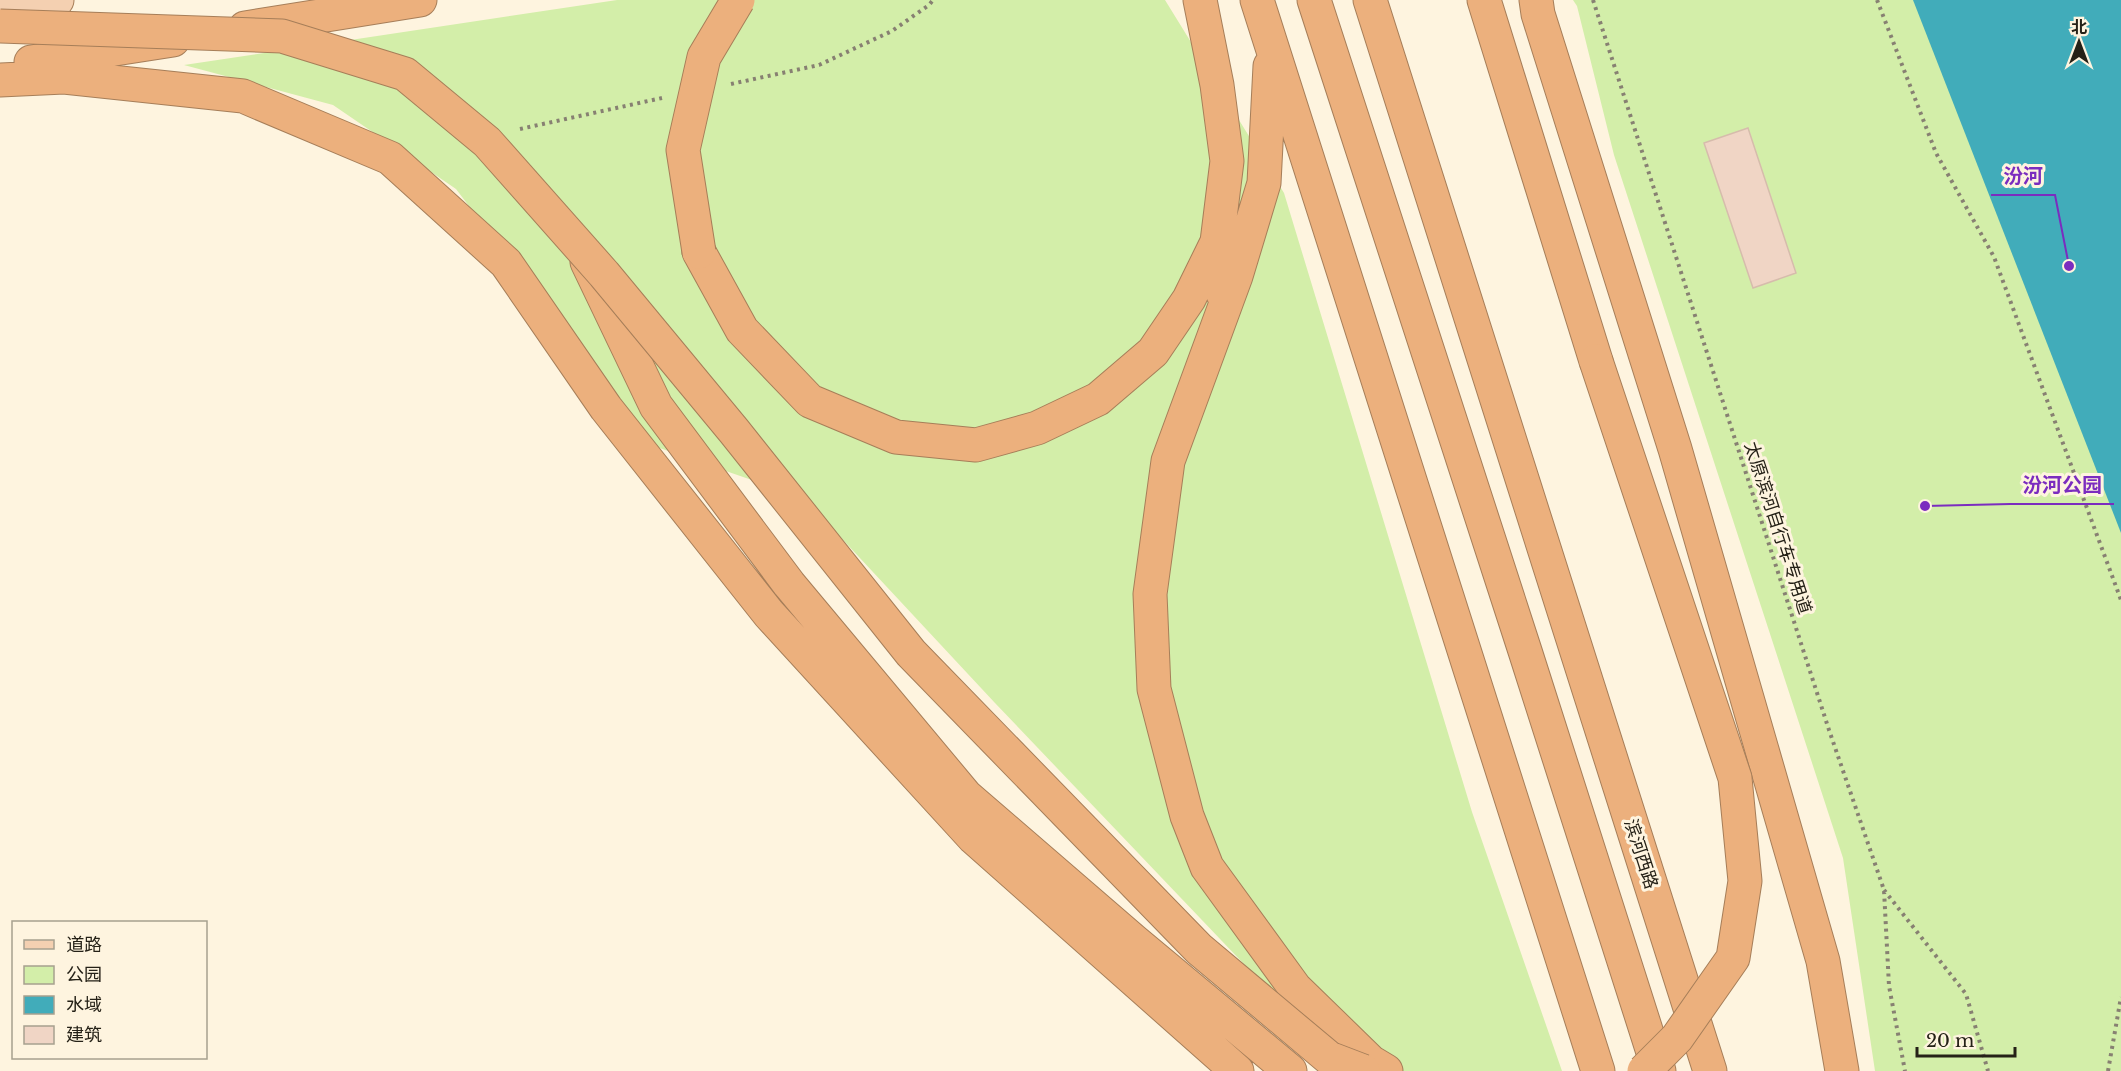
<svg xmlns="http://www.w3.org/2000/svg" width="2121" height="1071" viewBox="0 0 2121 1071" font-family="'Libre Baskerville','Noto Sans SC',serif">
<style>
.green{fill:#d3eea9}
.water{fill:#41acba}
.building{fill:#f0d5c5;stroke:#d6bcac;stroke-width:1.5}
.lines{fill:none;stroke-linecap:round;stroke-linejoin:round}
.major-casing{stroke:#a67e59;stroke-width:35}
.highway-casing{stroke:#a67e59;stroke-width:35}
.path{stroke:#878072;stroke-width:4;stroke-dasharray:3 4.5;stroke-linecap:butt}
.major{stroke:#f4d0b1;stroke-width:33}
.highway{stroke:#ecb07d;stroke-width:33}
.highway-bridge-casing{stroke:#a67e59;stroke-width:35;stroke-linecap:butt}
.highway-bridge{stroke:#ecb07d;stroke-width:33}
.labels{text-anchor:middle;stroke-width:6;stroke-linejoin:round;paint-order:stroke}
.street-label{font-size:18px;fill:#252117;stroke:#fef4df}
.leader{fill:none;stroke:#7b2cbf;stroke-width:2}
.callout-dot{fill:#7b2cbf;stroke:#fef4df;stroke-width:2}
.callout-label{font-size:20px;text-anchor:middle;font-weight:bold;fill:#7b2cbf;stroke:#fef4df;stroke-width:6;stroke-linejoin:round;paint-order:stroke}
</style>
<rect width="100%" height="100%" fill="#fef4df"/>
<path class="green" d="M617 0H1165L1284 193 1472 812 1562 1071H1346L995 703 804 498 651 445 456 189 333 105 184 65Z
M1573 0H2121V1071H1875L1843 858 1614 155 1577 6Z"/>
<path class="water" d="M1913 0H2121V533Z"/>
<path class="building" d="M1748 128 1796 273 1753 288 1704 143Z"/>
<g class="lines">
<g class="major-casing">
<path id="major" d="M0 8 57 0"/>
</g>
<g class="highway-casing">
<path id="highway" d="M1257 0 1598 1071
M1314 0 1525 651 1659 1071
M1370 0 1710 1071
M1484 0 1596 361
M1536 0 1538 14 1675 449 1823 961 1842 1071
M245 28 420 0
M31 62 173 40
M0 80 64 77 243 96 390 158 506 263 606 408 769 614 974 838 1237 1071
M699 252 742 330 810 401 896 437 976 445 1037 428 1098 399 1153 352 1189 299 1217 242 1227 161 1217 85 1200 0
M587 262 656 406 789 584 966 796 1134 941 1290 1071
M1236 276 1168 461 1150 594 1154 689 1187 816 1207 867 1295 988 1371 1062 1386 1071
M1223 294 1236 276 1264 183 1270 66"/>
</g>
<path class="path" d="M1593 0 1829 730 1884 890 1889 986 1905 1071
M1877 0 1936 153 1994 257 2121 600
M731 84 819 65 892 31 929 5 933 0
M520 129 662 98
M1884 890 1966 994 1988 1071
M2108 1071 2121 997"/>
<use href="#major" class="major"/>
<use href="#highway" class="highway"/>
<g class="highway-bridge-casing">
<path id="highway-bridge" d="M0 26 282 36 405 74 487 142 604 274 734 431 911 653 1199 949 1329 1058 1363 1071
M699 252 683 150 704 57 738 0
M1596 361 1735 778 1745 881 1733 958 1677 1038 1644 1071"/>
</g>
<use href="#highway-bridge" class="highway-bridge"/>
</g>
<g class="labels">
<g class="street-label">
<text transform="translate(1778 528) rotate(72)" y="6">太原滨河自行车专用道</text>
<text transform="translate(1641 854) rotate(72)" y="6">滨河西路</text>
</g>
</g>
<path class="leader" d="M2069 266L2055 195H1991M1925 506L2010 504H2114"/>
<g class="callout-dot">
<circle cx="2069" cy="266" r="6"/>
<circle cx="1925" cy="506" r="6"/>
</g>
<g class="callout-label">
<text x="2023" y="183">汾河</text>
<text x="2062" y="492">汾河公园</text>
</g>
<rect x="12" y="921" width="195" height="138" fill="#fef4df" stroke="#a7a08f" stroke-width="1.5"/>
<rect x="24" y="940" width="30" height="9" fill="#f4d0b1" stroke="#a7a08f" stroke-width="1.5"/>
<text x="66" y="951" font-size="18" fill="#252117">道路</text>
<rect x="24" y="966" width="30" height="18" fill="#d3eea9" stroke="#a7a08f" stroke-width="1.5"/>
<text x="66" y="981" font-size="18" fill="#252117">公园</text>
<rect x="24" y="996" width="30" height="18" fill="#41acba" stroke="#a7a08f" stroke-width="1.5"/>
<text x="66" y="1011" font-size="18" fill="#252117">水域</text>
<rect x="24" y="1026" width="30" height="18" fill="#f0d5c5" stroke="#a7a08f" stroke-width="1.5"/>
<text x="66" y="1041" font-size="18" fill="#252117">建筑</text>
<g transform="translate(2079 42)" stroke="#fef4df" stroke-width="4.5" paint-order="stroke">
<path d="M0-4.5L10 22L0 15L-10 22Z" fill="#252117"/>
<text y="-9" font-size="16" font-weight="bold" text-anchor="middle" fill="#252117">北</text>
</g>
<path d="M1917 1047v9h98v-9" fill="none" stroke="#252117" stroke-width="3"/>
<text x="1926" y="1047" font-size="18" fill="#252117" stroke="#fef4df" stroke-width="4.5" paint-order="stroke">20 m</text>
</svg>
